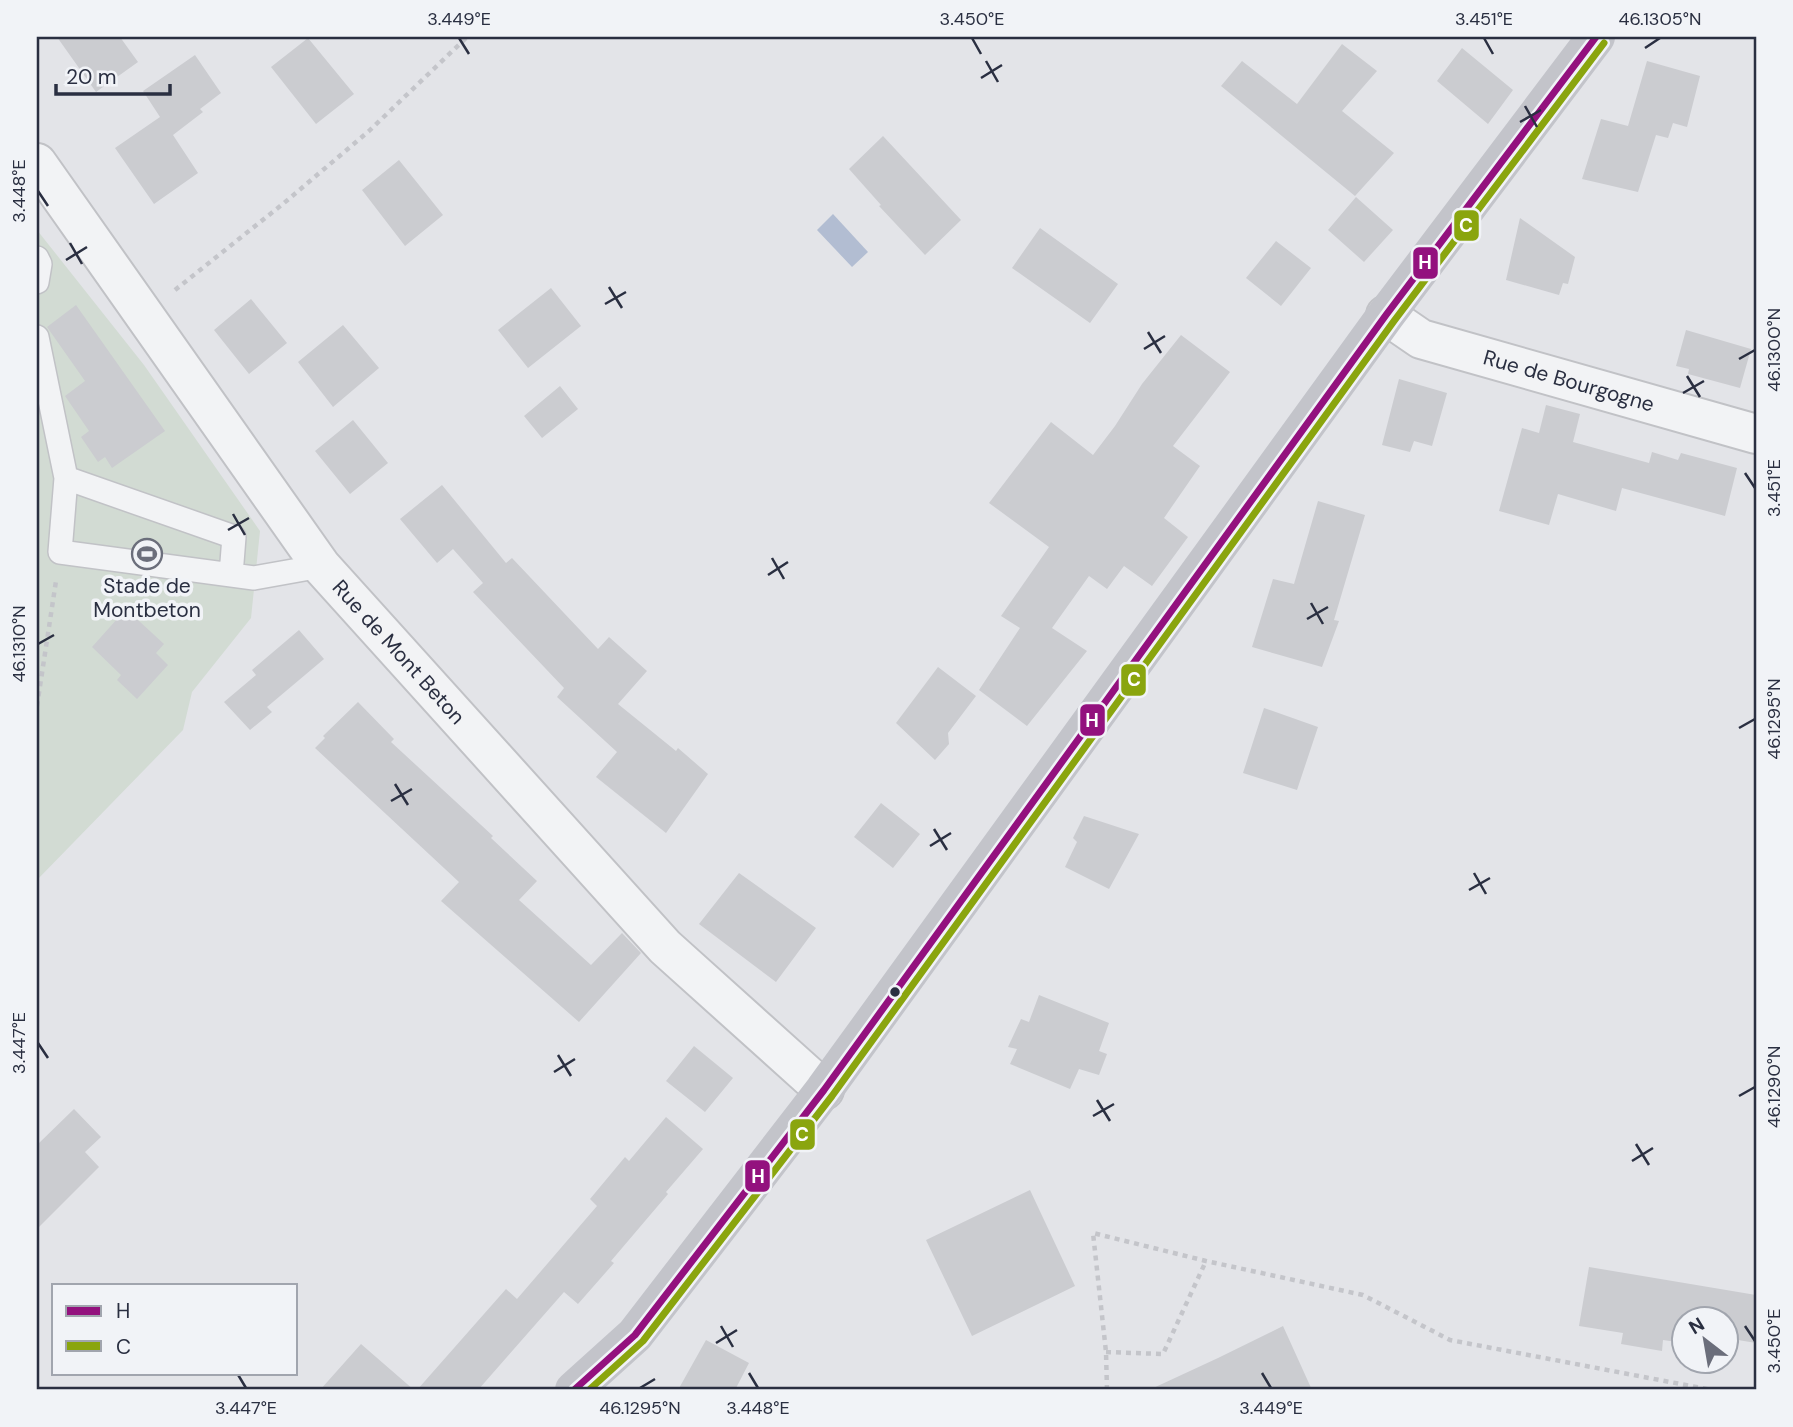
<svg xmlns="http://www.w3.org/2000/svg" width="1793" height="1427" viewBox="0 0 1793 1427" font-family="'DM Sans',sans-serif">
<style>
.green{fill:#d2dbd3}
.water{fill:#b2bdd2}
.building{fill:#cbccd0}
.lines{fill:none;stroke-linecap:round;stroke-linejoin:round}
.service-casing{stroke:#c1c2c6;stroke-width:26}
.minor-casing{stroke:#c1c2c6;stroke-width:42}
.path{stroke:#c4c5ca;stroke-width:4.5;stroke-dasharray:5 5;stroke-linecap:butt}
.service{stroke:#f2f3f5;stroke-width:23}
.minor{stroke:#f2f3f5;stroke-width:38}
.secondary{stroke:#c3c4ca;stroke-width:38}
.bus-1-casing{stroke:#f1f3f7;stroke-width:12}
.bus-2-casing{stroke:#f1f3f7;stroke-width:12}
.bus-1{stroke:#93117e;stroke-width:7}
.bus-2{stroke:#8aa50e;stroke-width:7}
.ticks{fill:none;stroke:#2a2f41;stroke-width:2.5}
.bus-dot{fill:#2a2f41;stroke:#f1f3f7;stroke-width:2.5}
.labels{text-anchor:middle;stroke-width:7;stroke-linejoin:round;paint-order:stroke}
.street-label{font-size:21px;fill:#2a2f41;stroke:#f1f3f7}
.poi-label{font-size:21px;fill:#2a2f41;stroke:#f1f3f7}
.line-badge{stroke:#f1f3f7;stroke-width:2.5}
.badge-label{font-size:19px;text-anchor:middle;font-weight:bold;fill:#fff}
.neatline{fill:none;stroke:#2a2f41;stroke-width:2.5}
.ticks-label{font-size:18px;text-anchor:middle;fill:#2a2f41}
</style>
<rect width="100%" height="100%" fill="#e3e4e8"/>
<path class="green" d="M37 230 144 365 260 531 251 618 192 692 183 730 37 880Z"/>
<path class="water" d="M833 214 868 252 852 267 817 230Z"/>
<path class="building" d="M57 37H120L138 62 96 92Z
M308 38 354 94 316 124 271 67Z
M1342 44 1377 71 1342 111 1394 153 1355 196 1221 86 1242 61 1297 104Z
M1462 48 1513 90 1488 124 1437 81Z
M195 55 221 93 200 109 203 112 173 135 198 173 154 204 115 148 160 117 143 91Z
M1647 61 1700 76 1687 127 1673 123 1668 138 1656 135 1638 192 1582 179 1601 119 1628 126Z
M883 136 961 220 925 255 879 206 881 205 849 169Z
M399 160 443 215 405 246 362 190Z
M1356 197 1393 230 1364 262 1328 230Z
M1520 218 1575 257 1568 284 1563 283 1559 295 1506 280Z
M1040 228 1118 284 1090 323 1012 268Z
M1276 241 1311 268 1281 306 1246 278Z
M551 288 581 326 528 368 498 330Z
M251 299 287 343 249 374 214 330Z
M76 305 165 431 112 468 105 457 98 462 81 437 89 431 65 396 85 381 47 327Z
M343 325 379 368 333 407 298 362Z
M1686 330 1751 349 1740 388 1688 374 1689 369 1676 366Z
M1181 335 1230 372 1173 446 1200 466 1164 518 1188 537 1152 586 1124 566 1107 589 1089 576 1052 628 1087 651 1027 726 979 690 1020 628 1001 616 1049 547 989 503 1051 422 1093 455 1115 426 1142 384Z
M1399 379 1447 393 1432 446 1414 441 1410 452 1382 445Z
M560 386 578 409 542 438 524 416Z
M1546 405 1580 414 1573 442 1649 463 1652 452 1678 460 1681 453 1737 468 1725 516 1622 488 1616 511 1558 494 1549 525 1499 511 1522 428 1539 433Z
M353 420 388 463 350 494 315 451Z
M442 485 506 563 512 558 598 649 609 637 647 671 618 704 676 751 678 748 708 774 666 833 596 777 617 752 557 697 564 688 473 592 483 583 453 549 437 563 400 519Z
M1318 501 1365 515 1334 620 1339 621 1322 667 1252 647 1273 579 1294 584Z
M126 609 164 644 156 653 168 665 137 699 117 680 121 675 92 647Z
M299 630 324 659 267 707 272 712 250 730 224 702 256 675 252 670Z
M938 667 976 696 948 733 949 744 935 760 896 723Z
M358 702 394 739 391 742 493 836 491 838 537 881 519 900 591 965 622 933 641 953 579 1022 441 901 459 882 315 748 325 738 323 736Z
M1264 708 1318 727 1297 790 1243 773Z
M881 803 920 834 893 868 854 837Z
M1084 816 1139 834 1109 889 1065 867 1077 842 1073 838Z
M739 873 816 928 776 982 699 924Z
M1039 995 1109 1023 1099 1051 1107 1054 1099 1075 1079 1069 1070 1089 1010 1064 1017 1049 1008 1047 1021 1019 1029 1022Z
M694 1046 733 1078 705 1112 666 1081Z
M74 1109 101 1137 85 1152 99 1167 37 1229V1145Z
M666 1117 703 1149 666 1192 668 1194 611 1261 614 1263 578 1304 564 1292 478 1390H417L506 1289 517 1299 597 1206 590 1199 625 1157 629 1161Z
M1030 1190 1075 1286 972 1336 926 1240Z
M1589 1267 1756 1295V1343L1726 1338V1319H1684V1343L1663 1340 1662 1351 1621 1344 1623 1333 1579 1326Z
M1283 1326 1312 1390H1149L1218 1358Z
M706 1340 749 1363 735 1390H678Z
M361 1344 414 1390H320Z"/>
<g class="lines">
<g class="service-casing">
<path id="service" d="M37 258 40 264 37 282
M37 337 66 478 234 537 231 575
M66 478 60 552 254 578 321 566"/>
</g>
<g class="minor-casing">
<g id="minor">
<path id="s1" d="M37 163 321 566 665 947 824 1090"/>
<path id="s2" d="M1386 315 1421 339 1756 434"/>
</g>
</g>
<path class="path" d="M175 290 284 203 369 131 467 37
M37 706 56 581
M1106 1352 1163 1354 1206 1261
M1107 1390 1106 1352 1093 1233 1206 1261 1363 1295 1450 1340 1712 1390"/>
<use href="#service" class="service"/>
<use href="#minor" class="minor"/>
<path class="secondary" d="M574 1390 635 1335 824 1090 1386 315 1596 37"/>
<g class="bus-1-casing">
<path id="bus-1" d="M574 1390 635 1335 824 1090 1386 315 1596 37"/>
</g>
<g class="bus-2-casing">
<path id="bus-2" d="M589 1390 643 1341 832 1096 1394 321 1604 43"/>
</g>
<use href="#bus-1" class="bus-1"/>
<use href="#bus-2" class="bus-2"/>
</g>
<path class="ticks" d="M459 38 469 54M972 38 981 54M1484 38 1493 54M1645 48 1660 38M986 61 998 82M981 78 1002 65M1525 106 1537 127M1520 122 1541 110M38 191 48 206M70 243 82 264M66 260 87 247M609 287 622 308M605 304 626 292M1148 332 1161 353M1144 349 1165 336M1739 359 1755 350M1687 376 1700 397M1683 393 1704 381M1745 473 1755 488M233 514 245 535M228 530 249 518M772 558 784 579M768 575 788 562M1311 603 1323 624M1307 619 1328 607M38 644 54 635M1739 728 1755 719M395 784 408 805M391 801 412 789M934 829 947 850M930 846 951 833M1474 873 1486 894M1469 890 1490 878M38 1043 48 1058M558 1055 571 1076M554 1072 575 1059M1739 1096 1755 1087M1097 1100 1110 1121M1093 1116 1114 1104M1636 1144 1649 1165M1632 1161 1653 1148M721 1326 733 1347M1745 1326 1755 1341M716 1343 737 1330M237 1373 246 1388M749 1373 758 1388M1262 1373 1271 1388M640 1388 655 1379"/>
<defs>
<g id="stadium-ring" transform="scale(1.575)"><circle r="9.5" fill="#f1f3f7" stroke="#6b6e7b" stroke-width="1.5"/><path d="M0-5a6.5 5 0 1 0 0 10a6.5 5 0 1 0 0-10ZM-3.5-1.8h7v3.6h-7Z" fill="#6b6e7b"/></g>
</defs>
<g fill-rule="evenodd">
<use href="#stadium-ring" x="147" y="554"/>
</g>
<circle class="bus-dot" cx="895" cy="992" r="6"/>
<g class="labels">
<g class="street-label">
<text dy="7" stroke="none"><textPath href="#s2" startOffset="196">Rue de Bourgogne</textPath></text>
<text dy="7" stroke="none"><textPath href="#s1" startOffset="609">Rue de Mont Beton</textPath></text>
</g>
<g class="poi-label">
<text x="147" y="593">Stade de<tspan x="147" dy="24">Montbeton</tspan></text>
</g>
</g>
<g class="line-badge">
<rect x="1453" y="209" width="27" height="33" rx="7" fill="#8aa50e"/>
<rect x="1412" y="246" width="27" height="34" rx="7" fill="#93117e"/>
<rect x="1120" y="663" width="27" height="34" rx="7" fill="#8aa50e"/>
<rect x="1079" y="703" width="27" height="34" rx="7" fill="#93117e"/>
<rect x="789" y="1118" width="27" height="33" rx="7" fill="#8aa50e"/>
<rect x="744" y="1159" width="27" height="34" rx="7" fill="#93117e"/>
</g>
<g class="badge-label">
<text x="1466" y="232">C</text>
<text x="1425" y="269">H</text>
<text x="1134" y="686">C</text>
<text x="1092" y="727">H</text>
<text x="802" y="1141">C</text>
<text x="758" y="1183">H</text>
</g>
<rect width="1793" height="1427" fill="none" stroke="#f1f3f7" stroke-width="77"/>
<rect x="52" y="1284" width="245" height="91" fill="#f1f3f7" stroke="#a1a5ae" stroke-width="2"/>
<rect x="66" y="1306" width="35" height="10" fill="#93117e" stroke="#a1a5ae" stroke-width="2"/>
<text x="116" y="1318" font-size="21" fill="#2a2f41">H</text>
<rect x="66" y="1341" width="35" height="10" fill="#8aa50e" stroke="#a1a5ae" stroke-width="2"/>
<text x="116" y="1354" font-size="21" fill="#2a2f41">C</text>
<g transform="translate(1705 1340) rotate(329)"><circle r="33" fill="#f1f3f7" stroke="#a1a5ae" stroke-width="2"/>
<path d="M0-5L12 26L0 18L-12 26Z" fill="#6b6e7b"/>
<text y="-10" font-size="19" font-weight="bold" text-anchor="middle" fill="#2a2f41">N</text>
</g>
<path d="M56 84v10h114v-10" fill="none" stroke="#2a2f41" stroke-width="3.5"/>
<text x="66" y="84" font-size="21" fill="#2a2f41" stroke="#f1f3f7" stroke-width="5" paint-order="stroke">20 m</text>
<rect x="38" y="38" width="1717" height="1350" class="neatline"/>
<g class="ticks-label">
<text x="459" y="25">3.449°E</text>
<text x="972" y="25">3.450°E</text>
<text x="1484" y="25">3.451°E</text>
<text x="1660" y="25">46.1305°N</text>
<text transform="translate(19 191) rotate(-90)" y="6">3.448°E</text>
<text transform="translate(1774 350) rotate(-90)" y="6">46.1300°N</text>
<text transform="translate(1774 488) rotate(-90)" y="6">3.451°E</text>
<text transform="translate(19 644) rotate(-90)" y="6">46.1310°N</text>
<text transform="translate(1774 719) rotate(-90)" y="6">46.1295°N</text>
<text transform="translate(19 1043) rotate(-90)" y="6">3.447°E</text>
<text transform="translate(1774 1087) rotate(-90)" y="6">46.1290°N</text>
<text transform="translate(1774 1341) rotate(-90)" y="6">3.450°E</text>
<text x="246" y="1414">3.447°E</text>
<text x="640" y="1414">46.1295°N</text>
<text x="758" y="1414">3.448°E</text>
<text x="1271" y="1414">3.449°E</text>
</g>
</svg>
